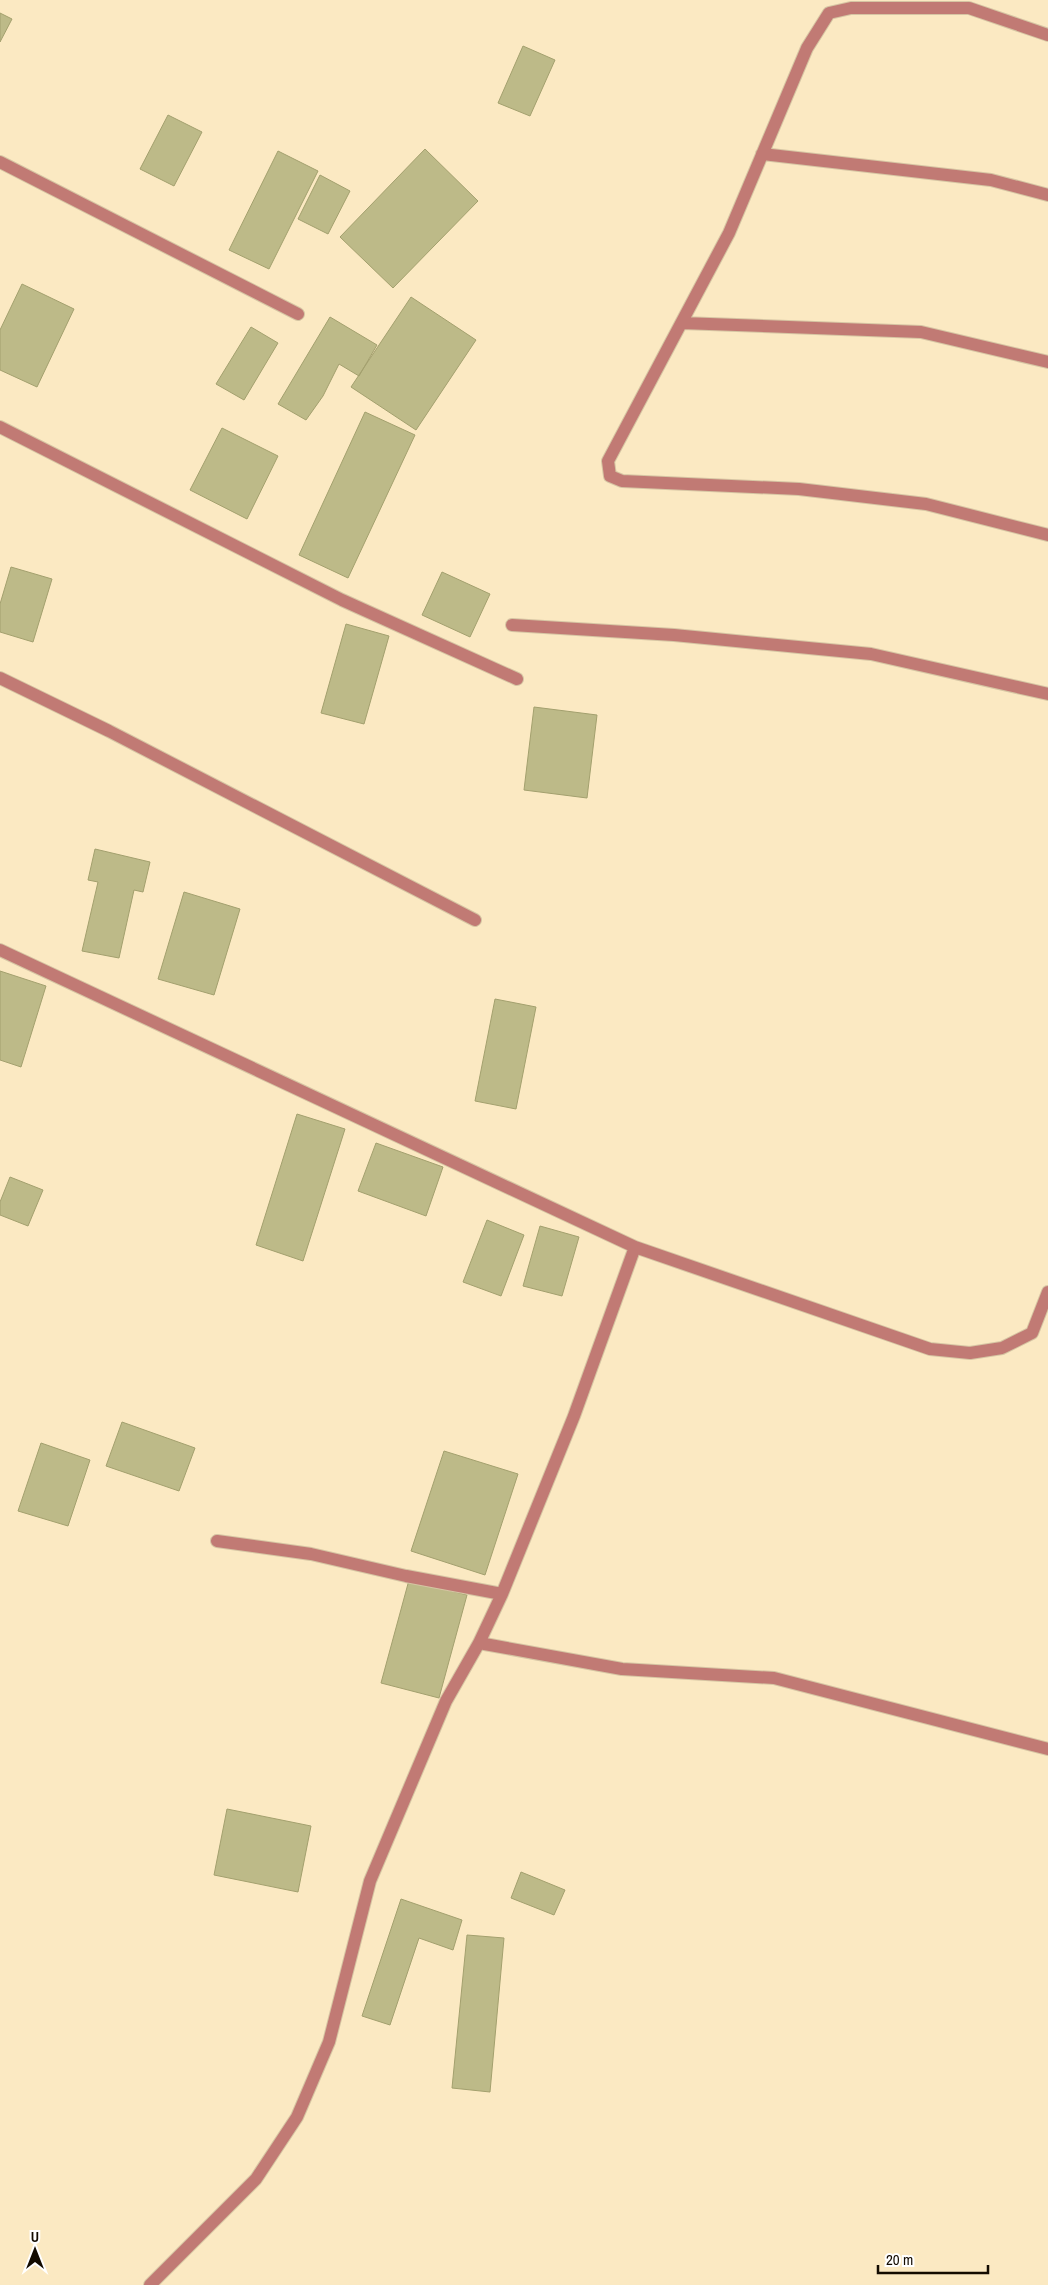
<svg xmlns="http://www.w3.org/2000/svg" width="1048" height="2285" viewBox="0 0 1048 2285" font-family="'Archivo Narrow',sans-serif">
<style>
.building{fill:#bdba88;stroke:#a3a06e}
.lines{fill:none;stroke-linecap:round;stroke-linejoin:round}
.street-casing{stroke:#d6c5a3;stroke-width:14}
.street{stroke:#c17a74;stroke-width:12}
</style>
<rect width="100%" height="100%" fill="#fbe9c2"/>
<path class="building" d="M0 13 12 19 0 42Z
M523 46 555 60 530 116 498 103Z
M168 115 202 132 174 186 140 169Z
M425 149 478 201 393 288 340 237Z
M278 151 318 171 269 269 229 250Z
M320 175 350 191 328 234 298 219Z
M22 284 74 309 37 387 0 370V330Z
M411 297 476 340 416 430 351 387Z
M330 317 377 345 359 376 339 364 323 396 306 420 278 404Z
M251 327 278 343 244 400 216 384Z
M365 412 415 435 348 578 299 555Z
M222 428 278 456 247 519 190 490Z
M11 567 52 579 33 642 0 632V604Z
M442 572 490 594 470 637 422 615Z
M346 624 389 636 364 724 321 713Z
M534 707 597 715 587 798 524 790Z
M95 849 150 862 143 892 134 890 119 958 82 951 98 882 88 880Z
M184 892 240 909 214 995 158 979Z
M0 971 46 986 21 1067 0 1060Z
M495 999 536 1007 516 1109 475 1101Z
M297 1114 345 1129 303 1261 256 1245Z
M376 1143 443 1167 426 1216 358 1191Z
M10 1177 43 1190 28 1226 0 1215V1202Z
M487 1220 524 1235 501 1296 463 1282Z
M540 1226 579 1237 562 1296 523 1286Z
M122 1422 195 1448 179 1491 106 1466Z
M41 1443 90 1460 68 1526 18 1511Z
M444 1451 518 1474 485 1575 411 1551Z
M409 1580 467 1595 439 1698 381 1683Z
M227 1809 311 1826 298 1892 214 1875Z
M521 1872 565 1890 554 1915 511 1898Z
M401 1899 462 1920 453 1950 419 1938 390 2025 362 2016Z
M467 1935 504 1938 490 2092 452 2088Z"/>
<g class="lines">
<g class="street-casing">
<path id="street" d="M1048 35 969 8H851L829 13 807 48 729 233 608 461 610 476 622 481 799 489 926 504 1048 535
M762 154 991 180 1048 195
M0 162 298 314
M682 323 921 332 1048 362
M0 427 342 600 517 679
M512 625 674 635 871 654 1048 694
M0 678 109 731 475 920
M0 950 635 1247 930 1349 970 1353 1002 1348 1032 1333 1048 1292
M217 1541 311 1554 406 1576 502 1594
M479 1643 622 1669 774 1678 1048 1749
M150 2285 256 2179 297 2117 329 2042 370 1881 446 1701 479 1643 502 1594 574 1416 635 1247"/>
</g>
<use href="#street" class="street"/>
</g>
<g transform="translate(35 2250)" stroke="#ffffff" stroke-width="4" paint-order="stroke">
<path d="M0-4L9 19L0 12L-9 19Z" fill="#130b00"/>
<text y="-8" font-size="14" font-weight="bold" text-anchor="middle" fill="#130b00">U</text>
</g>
<path d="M878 2265v8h110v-8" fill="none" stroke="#130b00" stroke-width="2.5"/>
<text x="886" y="2265" font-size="15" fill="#130b00" stroke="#ffffff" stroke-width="4" paint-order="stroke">20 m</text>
</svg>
